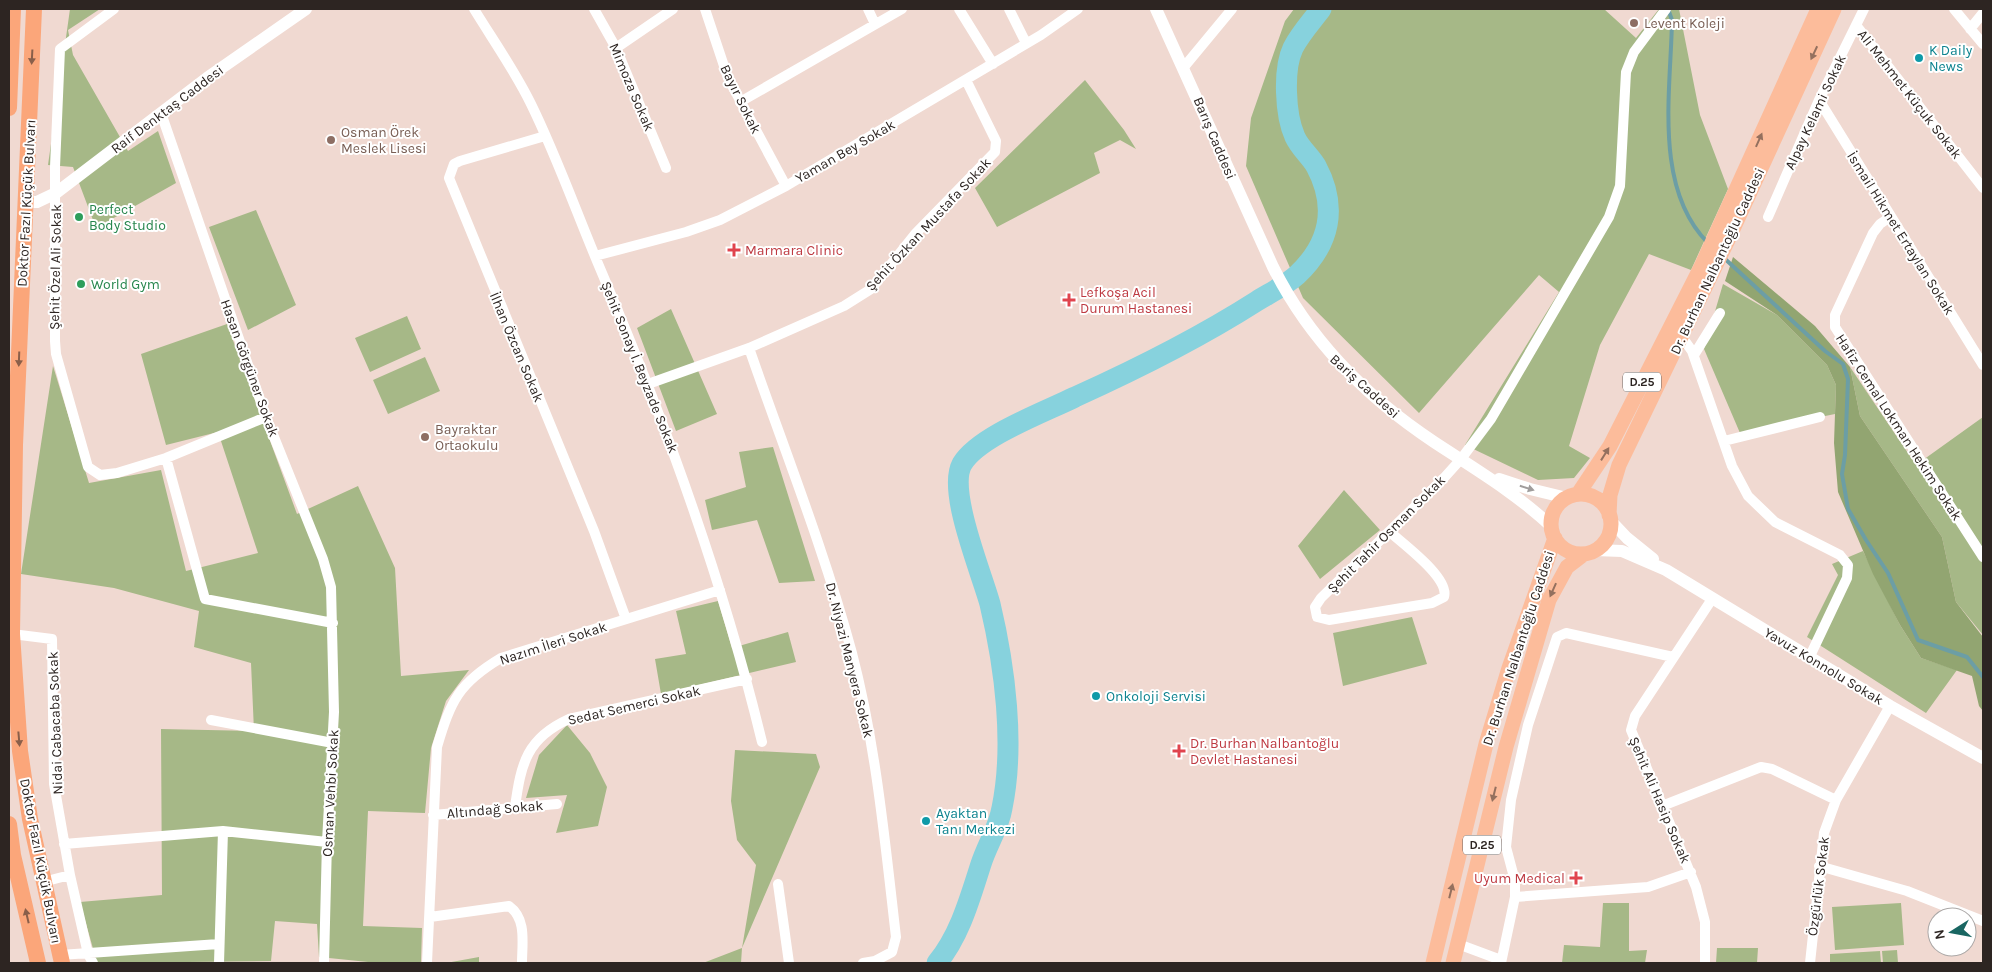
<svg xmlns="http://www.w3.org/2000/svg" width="1992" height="972" viewBox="0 0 1992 972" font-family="Karla,sans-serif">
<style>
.green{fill:#a6b887}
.forest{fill:#92a571}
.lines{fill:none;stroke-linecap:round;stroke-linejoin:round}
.stream{stroke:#6c9ea5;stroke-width:4}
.river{stroke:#87d2dd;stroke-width:21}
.minor{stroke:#fff;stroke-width:10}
.tertiary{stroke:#fff;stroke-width:12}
.primary{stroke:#fcbc9b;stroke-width:15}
.trunk{stroke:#fba67a;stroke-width:16}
.oneway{fill:#94705e}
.oneway2{fill:#8a5f4a}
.oneway3{fill:#a09d9c}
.education-dot{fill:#8d6e63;stroke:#fff;stroke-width:2}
.culture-dot{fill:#0f9aa8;stroke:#fff;stroke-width:2}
.leisure-dot{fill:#2e9e5b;stroke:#fff;stroke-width:2}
.health-dot{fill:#e0444e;stroke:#fff;stroke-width:2}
.labels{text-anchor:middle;stroke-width:4;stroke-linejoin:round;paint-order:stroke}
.shield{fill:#fff;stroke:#6c6664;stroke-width:1}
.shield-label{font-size:12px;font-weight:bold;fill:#2d2522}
.education-label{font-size:14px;fill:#785e54;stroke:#fff;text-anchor:start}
.culture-label{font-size:14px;fill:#0d838f;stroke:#fff;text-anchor:start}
.street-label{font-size:14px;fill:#2d2522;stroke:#fff}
.leisure-label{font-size:14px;fill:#27864d;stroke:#fff;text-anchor:start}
.health-label{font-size:14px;fill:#be3a42;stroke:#fff;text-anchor:start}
</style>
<rect width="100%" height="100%" fill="#f0d9d1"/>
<path class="green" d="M70 9H100L68 30 73 55 128 151 158 131 176 183 96 228 73 167 48 165Z
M1294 9H1604L1636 38 1659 9H1679L1700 115 1728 189 1691 270 1649 254 1600 345 1569 446 1590 458 1574 478 1538 480 1465 445 1559 292 1539 275 1419 413 1303 298 1246 166 1251 118 1285 21Z
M1085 80 1124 130 1136 149 1120 140 1094 153 1100 173 997 227 975 188Z
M256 210 296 305 248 330 209 227Z
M1723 284 1777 315 1827 365 1836 385 1835 414 1740 433 1704 349Z
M671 309 717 414 676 431 637 328Z
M407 316 421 349 370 372 355 338Z
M227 324 297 514 358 486 395 568 401 676 469 670 446 701 431 748 425 813 368 811 363 926 422 928 421 963H378L319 957 317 924 275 921 271 961 97 963 80 902 162 895 161 729 254 731 251 663 194 647 199 611 114 588 21 574 53 366 89 483 161 470 186 571 258 553 218 432 166 445 141 354Z
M425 357 440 391 388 414 373 380Z
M1850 367 1916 465 1983 417V635L1956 602 1942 537 1860 416Z
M773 447 815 581 779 583 757 520 712 530 705 500 746 487 739 452Z
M1344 490 1380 530 1320 579 1298 546Z
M1863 551 1900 625 1921 658 1957 670 1926 713 1807 637 1838 575 1832 564Z
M718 601 732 648 788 632 796 662 661 694 655 659 686 654 676 611Z
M1412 617 1427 664 1343 686 1333 633Z
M567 725 590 753 607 787 598 826 556 833 567 795 526 798 539 755Z
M735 750 816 754 820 767 742 948 741 963H703L742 948 756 865 737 840 731 801Z
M1603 903H1629V951L1647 950 1645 963H1562L1564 945 1600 947Z
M1901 903 1904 945 1835 950 1832 907Z
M1717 948H1758L1757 963H1716Z
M1897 950 1898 963H1883L1882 951Z
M1880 951 1881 963H1830V954Z
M479 957V963H446Z"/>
<path class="forest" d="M1733 257 1815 326 1850 367 1860 416 1942 537 1956 602 1983 637V711L1979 706 1972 676 1921 658 1900 625 1873 574 1838 492 1834 443 1836 385 1827 365 1777 315 1725 281Z"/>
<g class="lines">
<path class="stream" d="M1668 9 1672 20C1671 90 1653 188 1708 243
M1724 258 1825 351 1843 364 1848 379 1845 455 1842 474 1848 509 1866 540 1888 573 1918 640 1967 657 1983 677"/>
<path class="river" d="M937 963C960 935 970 898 981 864 987 845 999 827 1002 808 1015 745 1005 667 990 604 982 574 947 491 962 464 979 436 1045 412 1075 397 1137 369 1199 338 1257 301 1270 293 1286 285 1297 275 1330 244 1338 207 1316 166 1310 156 1300 148 1295 137 1285 115 1283 69 1293 48 1300 34 1312 21 1321 9"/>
<path class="minor" d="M114 9 60 49 55 167V341L56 354 88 467 100 475 117 473 166 458 266 417
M474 9C493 40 515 71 531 104 558 159 578 217 602 273 667 426 723 581 762 742
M594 9 616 48 666 168
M705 9 728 78 786 186
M868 9 875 24
M959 9 993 64
M1009 9 1026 43
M1954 9 1983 44
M1856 25 1983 188
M1970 29 1983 13
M616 48 673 9
M1184 67 1232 9
M1819 100 1983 365
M740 102 902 9
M161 113 266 417 323 559 331 587 334 712 327 842 324 963
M545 136 460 161 454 164 449 178 594 531 626 619
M1768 217 1819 100 1864 9
M1890 217 1880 224 1873 233 1835 315V327L1983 557
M595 256 686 232 720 220 786 186 1041 35 1078 9
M1682 337 1692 351 1732 466 1748 496 1775 522 1840 555 1848 565 1847 578 1810 656
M749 348C784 449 824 549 852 653 876 745 885 842 896 937L892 952 875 961 863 963
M1694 355 1720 313
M648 384 749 348 844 306 871 289 916 233 995 152 996 141 966 80
M1724 441 1820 417
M166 458 205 599 333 623
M1390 532C1403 544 1450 578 1444 597L1432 603 1329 620 1317 617 1315 607 1321 598 1443 479 1461 459 1491 419 1609 217 1620 186 1626 72 1634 52 1666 9
M12 634 52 639 54 784 70 875 88 954 93 963
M211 720 333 743
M1662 806 1761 767 1772 769 1836 800
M515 807C521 763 527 738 569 719L747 679
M433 815 557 804
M64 844 223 831 327 842
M1819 866 1907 891 1983 921
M43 882 70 875
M778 884 789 963
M1515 897 1648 887 1691 872
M430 917 509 906C527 919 522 943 522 963
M1458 944 1501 960
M60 955 219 944
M219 963 223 831
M427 963 437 747C451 700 459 683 501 658L720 590
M1501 963 1515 897V881L1506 847 1511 800 1528 725 1557 637 1566 633 1673 657
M1705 963V922L1696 887 1631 730 1635 716 1712 599
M1810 963 1824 833 1836 800 1890 706"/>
<path class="tertiary" d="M1156 9 1273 267C1310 341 1366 397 1434 442 1475 469 1516 493 1552 527
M26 202H37L56 193 207 78 306 9
M1499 479 1530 489 1567 498
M1610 520 1627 538 1653 559
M1595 550 1622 551 1666 570 1890 706 1983 758"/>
<path class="primary" d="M1578 494 1610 446 1701 267 1818 9
M1551 524a30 30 0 1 1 60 0a30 30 0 1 1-60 0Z
M1609 515 1610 495 1619 465 1728 240 1834 9
M1433 963 1486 744 1509 668 1555 538
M1453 963 1506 747 1549 600 1567 567 1584 554"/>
<path class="trunk" d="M34 9 15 445 12 634 20 751 30 819 62 963
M9 108 13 9
M9 824 13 855 38 963"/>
</g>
<defs><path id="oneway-solid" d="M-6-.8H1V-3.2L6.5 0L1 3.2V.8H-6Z" transform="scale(1.25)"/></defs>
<g class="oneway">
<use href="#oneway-solid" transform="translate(1814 53) rotate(115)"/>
<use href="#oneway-solid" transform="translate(1759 140) rotate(-66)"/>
<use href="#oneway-solid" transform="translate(1605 454) rotate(-58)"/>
<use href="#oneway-solid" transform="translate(1553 590) rotate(114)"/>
<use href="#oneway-solid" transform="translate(1494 794) rotate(104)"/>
<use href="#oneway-solid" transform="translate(1451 891) rotate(-76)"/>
</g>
<g class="oneway2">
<use href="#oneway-solid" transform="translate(32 57) rotate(93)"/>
<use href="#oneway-solid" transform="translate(19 359) rotate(92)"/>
<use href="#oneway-solid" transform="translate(19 739) rotate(85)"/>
<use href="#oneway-solid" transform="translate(27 916) rotate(-103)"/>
</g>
<use class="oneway3" href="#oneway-solid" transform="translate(1527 488) rotate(17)"/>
<g class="education-dot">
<circle cx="1634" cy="23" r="5"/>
<circle cx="331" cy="140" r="5"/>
<circle cx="425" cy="437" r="5"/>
</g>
<g class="culture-dot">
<circle cx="1919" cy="58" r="5"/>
<circle cx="1096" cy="696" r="5"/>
<circle cx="926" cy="821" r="5"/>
</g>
<g class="leisure-dot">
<circle cx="79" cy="217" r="5"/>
<circle cx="81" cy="284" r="5"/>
</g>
<g class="health-dot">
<path d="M731.5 242.5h5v5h5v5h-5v5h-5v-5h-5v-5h5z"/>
<path d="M1066.5 292.5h5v5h5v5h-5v5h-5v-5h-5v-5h5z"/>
<path d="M1176.5 743.5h5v5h5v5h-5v5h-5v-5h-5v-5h5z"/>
<path d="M1573.5 870.5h5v5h5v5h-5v5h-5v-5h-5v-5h5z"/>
</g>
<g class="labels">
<g class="shield">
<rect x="1623" y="372.5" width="38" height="19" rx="4"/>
<rect x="1463" y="835.5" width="38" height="19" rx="4"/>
</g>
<g class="shield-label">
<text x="1642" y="386">D.25</text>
<text x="1482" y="849">D.25</text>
</g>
<g class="education-label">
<text x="1644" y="28">Levent Koleji</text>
<text x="341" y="137">Osman Örek<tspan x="341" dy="16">Meslek Lisesi</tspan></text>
<text x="435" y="434">Bayraktar<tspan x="435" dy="16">Ortaokulu</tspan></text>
</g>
<g class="culture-label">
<text x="1929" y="55">K Daily<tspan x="1929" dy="16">News</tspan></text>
<text x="1106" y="701">Onkoloji Servisi</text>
<text x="936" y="818">Ayaktan<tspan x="936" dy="16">Tanı Merkezi</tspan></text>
</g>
<g class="street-label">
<text transform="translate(632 87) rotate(67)" y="5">Mimoza Sokak</text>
<text transform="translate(1910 94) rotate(52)" y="5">Ali Mehmet Küçuk Sokak</text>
<text transform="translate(741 99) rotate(64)" y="5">Bayır Sokak</text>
<text transform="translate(167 109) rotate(-37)" y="5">Raif Denktaş Caddesi</text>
<text transform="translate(1815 112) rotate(-65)" y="5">Alpay Kelami Sokak</text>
<text transform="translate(1215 138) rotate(67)" y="5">Barış Caddesi</text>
<text transform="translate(845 151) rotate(-30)" y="5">Yaman Bey Sokak</text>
<text transform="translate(26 203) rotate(-87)" y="5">Doktor Fazıl Küçük Bulvarı</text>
<text transform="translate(928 224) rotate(-47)" y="5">Şehit Özkan Mustafa Sokak</text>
<text transform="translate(1901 233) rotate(58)" y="5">İsmail Hikmet Ertaylan Sokak</text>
<text transform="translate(1717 261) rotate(-65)" y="5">Dr. Burhan Nalbantoğlu Caddesi</text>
<text transform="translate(55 267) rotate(-89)" y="5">Şehit Özel Ali Sokak</text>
<text transform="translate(517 347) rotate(67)" y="5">İlhan Özcan Sokak</text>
<text transform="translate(640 367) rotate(68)" y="5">Şehit Sonay İ. Beyzade Sokak</text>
<text transform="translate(250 368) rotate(70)" y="5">Hasan Görgüner Sokak</text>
<text transform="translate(1365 386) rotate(42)" y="5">Bariş Caddesi</text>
<text transform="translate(1899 427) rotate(57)" y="5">Hafiz Cemal Lokman Hekim Sokak</text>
<text transform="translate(1386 534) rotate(-45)" y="5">Şehit Tahir Osman Sokak</text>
<text transform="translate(553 643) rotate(-18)" y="5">Nazım İleri Sokak</text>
<text transform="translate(1518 648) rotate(-72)" y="5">Dr. Burhan Nalbantoğlu Caddesi</text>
<text transform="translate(850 660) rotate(76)" y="5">Dr. Niyazi Manyera Sokak</text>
<text transform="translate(1824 666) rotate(31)" y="5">Yavuz Konnolu Sokak</text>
<text transform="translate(634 705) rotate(-13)" y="5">Sedat Semerci Sokak</text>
<text transform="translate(55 723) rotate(-92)" y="5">Nidai Cabacaba Sokak</text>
<text transform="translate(330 793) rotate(-87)" y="5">Osman Vehbi Sokak</text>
<text transform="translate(1660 800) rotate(67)" y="5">Şehit Ali Hasip Sokak</text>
<text transform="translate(495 809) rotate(-5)" y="5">Altındağ Sokak</text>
<text transform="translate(41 861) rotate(79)" y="5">Doktor Fazıl Küçük Bulvarı</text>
<text transform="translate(1818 886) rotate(-83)" y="5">Özgürlük Sokak</text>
</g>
<g class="leisure-label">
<text x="89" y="214">Perfect<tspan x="89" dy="16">Body Studio</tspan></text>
<text x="91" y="289">World Gym</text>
</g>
<g class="health-label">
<text x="745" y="255">Marmara Clinic</text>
<text x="1080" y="297">Lefkoşa Acil<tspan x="1080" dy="16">Durum Hastanesi</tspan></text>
<text x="1190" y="748">Dr. Burhan Nalbantoğlu<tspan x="1190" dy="16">Devlet Hastanesi</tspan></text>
<text x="1565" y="883" text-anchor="end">Uyum Medical</text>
</g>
</g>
<rect width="1992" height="972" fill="none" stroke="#2d2522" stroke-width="20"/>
<g transform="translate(1952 932) rotate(259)"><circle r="24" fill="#ffffff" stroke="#aba8a7"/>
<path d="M0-4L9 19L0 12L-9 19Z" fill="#196662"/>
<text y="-8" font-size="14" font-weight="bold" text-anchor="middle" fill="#2d2522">N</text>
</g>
</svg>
